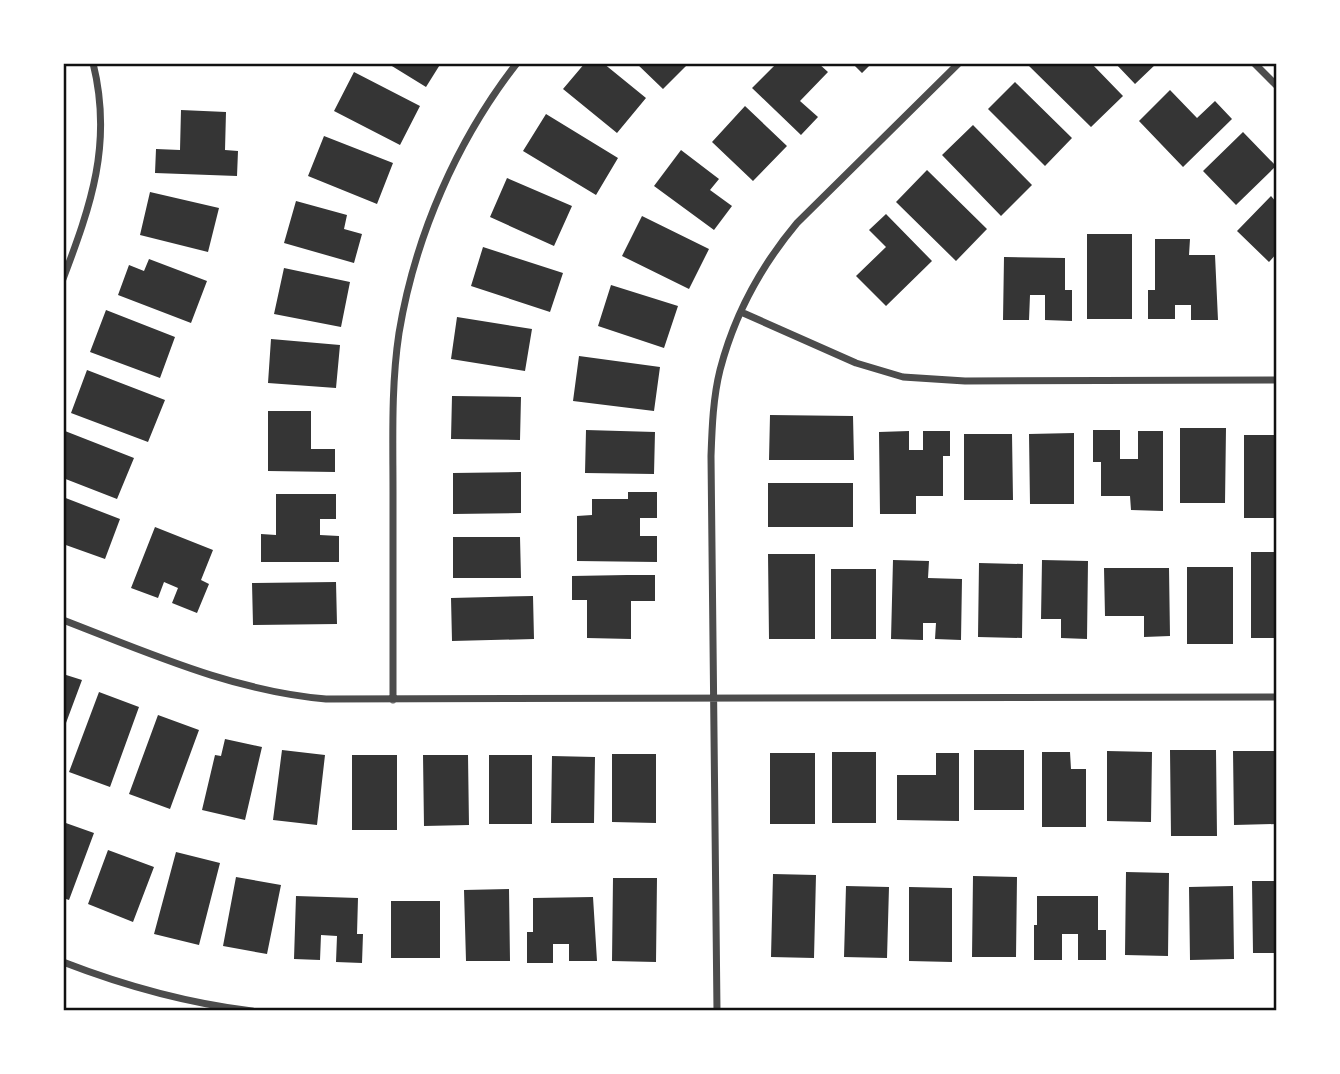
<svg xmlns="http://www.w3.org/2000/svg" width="1340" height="1074" viewBox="0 0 1340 1074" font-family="'Times New Roman',serif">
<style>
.building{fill:#353535}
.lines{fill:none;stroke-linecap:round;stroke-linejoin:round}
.minor{stroke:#4c4c4c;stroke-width:7}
.neatline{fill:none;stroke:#111;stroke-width:2.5}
</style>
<rect width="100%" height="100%" fill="#fff"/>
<path class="building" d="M387 63H441L426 87Z
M585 63H603L646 98 617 133 563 89Z
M636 63H689L663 89Z
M777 63H818L828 72 800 101 818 117 801 135 752 88Z
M852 63H872L862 73Z
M1032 63H1091L1123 96 1091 127 1029 66Z
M1115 63H1157L1135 84Z
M354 72 420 106 400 145 334 111Z
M1015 82 1072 138 1045 166 988 109Z
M1170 90 1197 118 1215 101 1232 119 1183 167 1139 121Z
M745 106 787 146 753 181 712 142Z
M181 110 226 112 225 150 238 151 237 176 155 173 156 149 180 150Z
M546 114 618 158 596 195 523 151Z
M973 125 1032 185 1001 216 942 155Z
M1243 132 1276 166 1236 205 1203 171Z
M324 136 393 163 377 204 308 176Z
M681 150 719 179 710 190 732 206 714 230 654 186Z
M927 170 987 229 956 261 896 202Z
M507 178 572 206 554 246 490 217Z
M150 192 219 208 208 252 140 235Z
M1271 196 1277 203V253L1269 262 1237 231Z
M296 201 347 215 344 229 362 234 354 263 284 243Z
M886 214 932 261 886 306 856 276 886 247 869 230Z
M642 216 709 249 689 289 622 256Z
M1087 234H1132V319H1087Z
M1155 239H1190L1189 255H1215L1218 320H1191V305H1175V319H1148V290H1155Z
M483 247 563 273 550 312 471 286Z
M1004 257 1065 258V290H1072V321L1045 320V295H1030L1029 320H1003Z
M149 259 207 281 191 323 118 295 129 265 144 271Z
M284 268 350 282 341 327 274 314Z
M611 285 678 306 664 348 598 326Z
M106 310 175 337 160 378 90 352Z
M457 317 532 329 525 371 451 359Z
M271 339 340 345 336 388 268 383Z
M579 356 660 367 654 411 573 401Z
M87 370 165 400 148 442 71 413Z
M452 396 521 397 520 440 451 439Z
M268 411H311V449H335V472L268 471Z
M770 415 853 416 854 460H769Z
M1180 428H1226L1225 503H1180Z
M586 430 655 432 654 474 585 473Z
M1093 430H1120V459H1138V431H1163V511L1131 510 1130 496H1101V462H1093Z
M65 431 134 458 117 499 63 478Z
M909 431V450H923V431H950V456H943V496H916V514H880L879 432Z
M1074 433V504H1030L1029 434Z
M964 434H1012L1013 500H964Z
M1244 435H1277V518H1244Z
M521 472V513L453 514V473Z
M768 483H853V527H768Z
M628 492H657V518H640V536H657V562L577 561V516L592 515V499H628Z
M276 494H336V519H320V535L339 536V562H261V534L276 535Z
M63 497 120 519 105 559 63 544Z
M155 527 213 550 201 580 209 584 197 613 172 603 178 588 164 582 158 598 131 588Z
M453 537H520L521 578H453Z
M1251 552H1277V638H1251Z
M768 554H815V639H769Z
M893 560 929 561 928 578 962 579 961 640 935 639 936 623H923V640L891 639Z
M1042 560 1088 561 1087 639 1061 638V619H1041Z
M979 563 1023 564 1022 638 978 637Z
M1187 567H1233V644H1187Z
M1104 568H1169L1170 636 1144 637V616H1105Z
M831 569H876V639H831Z
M627 575H655V601H631V639L587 638V600H572V576Z
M336 582 337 624 253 625 252 583Z
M533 596 534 639 452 641 451 598Z
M63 674 82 680 63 731Z
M99 692 139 707 110 787 69 772Z
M158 715 199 730 170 809 129 794Z
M225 739 262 747 245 820 202 810 215 755 221 756Z
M282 750 325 755 317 825 273 820Z
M974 750H1024V810H974Z
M1170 750H1216L1217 836H1171Z
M1107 751 1152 752 1151 822 1107 821Z
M1233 751H1277V824L1234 825Z
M832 752H876V823H832Z
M1042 752H1070L1071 769H1086V827H1042Z
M770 753H815V824H770Z
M936 753H959V821L897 820V775H936Z
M612 754H656V823L612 822Z
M352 755H397V830H352Z
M423 755H468L469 825 424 826Z
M489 755H532V824H489Z
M552 756 595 757 594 823H551Z
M63 822 94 833 69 900 63 898Z
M108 850 154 867 133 922 88 904Z
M176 852 220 863 199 945 154 934Z
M1126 872 1169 873 1168 956 1125 955Z
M773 874 816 875 814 958 771 957Z
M973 876 1017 877 1016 957H972Z
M236 877 281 885 267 954 223 946Z
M613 878H657L656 962 612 961Z
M1252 881H1277V953H1253Z
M846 886 889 887 887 958 844 957Z
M1233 886 1234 959 1190 960 1189 887Z
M909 887 952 888V962L909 961Z
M509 889 510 961H466L464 890Z
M296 896 358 898 357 934H363L362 963 336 962 337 936 321 935 320 960 294 959Z
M1037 896H1098V930H1106V960H1078V934H1062V960H1034V925H1037Z
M593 897 597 961H569V944H553V963H527V932H533V898Z
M391 901H440V958H391Z"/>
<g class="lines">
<path class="minor" d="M1254 63 1277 86
M63 279C91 205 113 143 93 63
M741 312 856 363 903 377 965 381 1277 380
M63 620C149 653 233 691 326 699L1277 697
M393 700C393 630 393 561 393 492 393 439 391 386 399 333 415 236 457 140 517 63
M63 962C125 986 186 1003 252 1011
M717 1011 711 456C712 428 713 398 720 370 734 316 761 266 797 223L959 63"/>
</g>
<rect width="1340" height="1074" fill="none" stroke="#ffffff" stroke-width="130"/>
<rect x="65" y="65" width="1210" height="944" class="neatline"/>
</svg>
